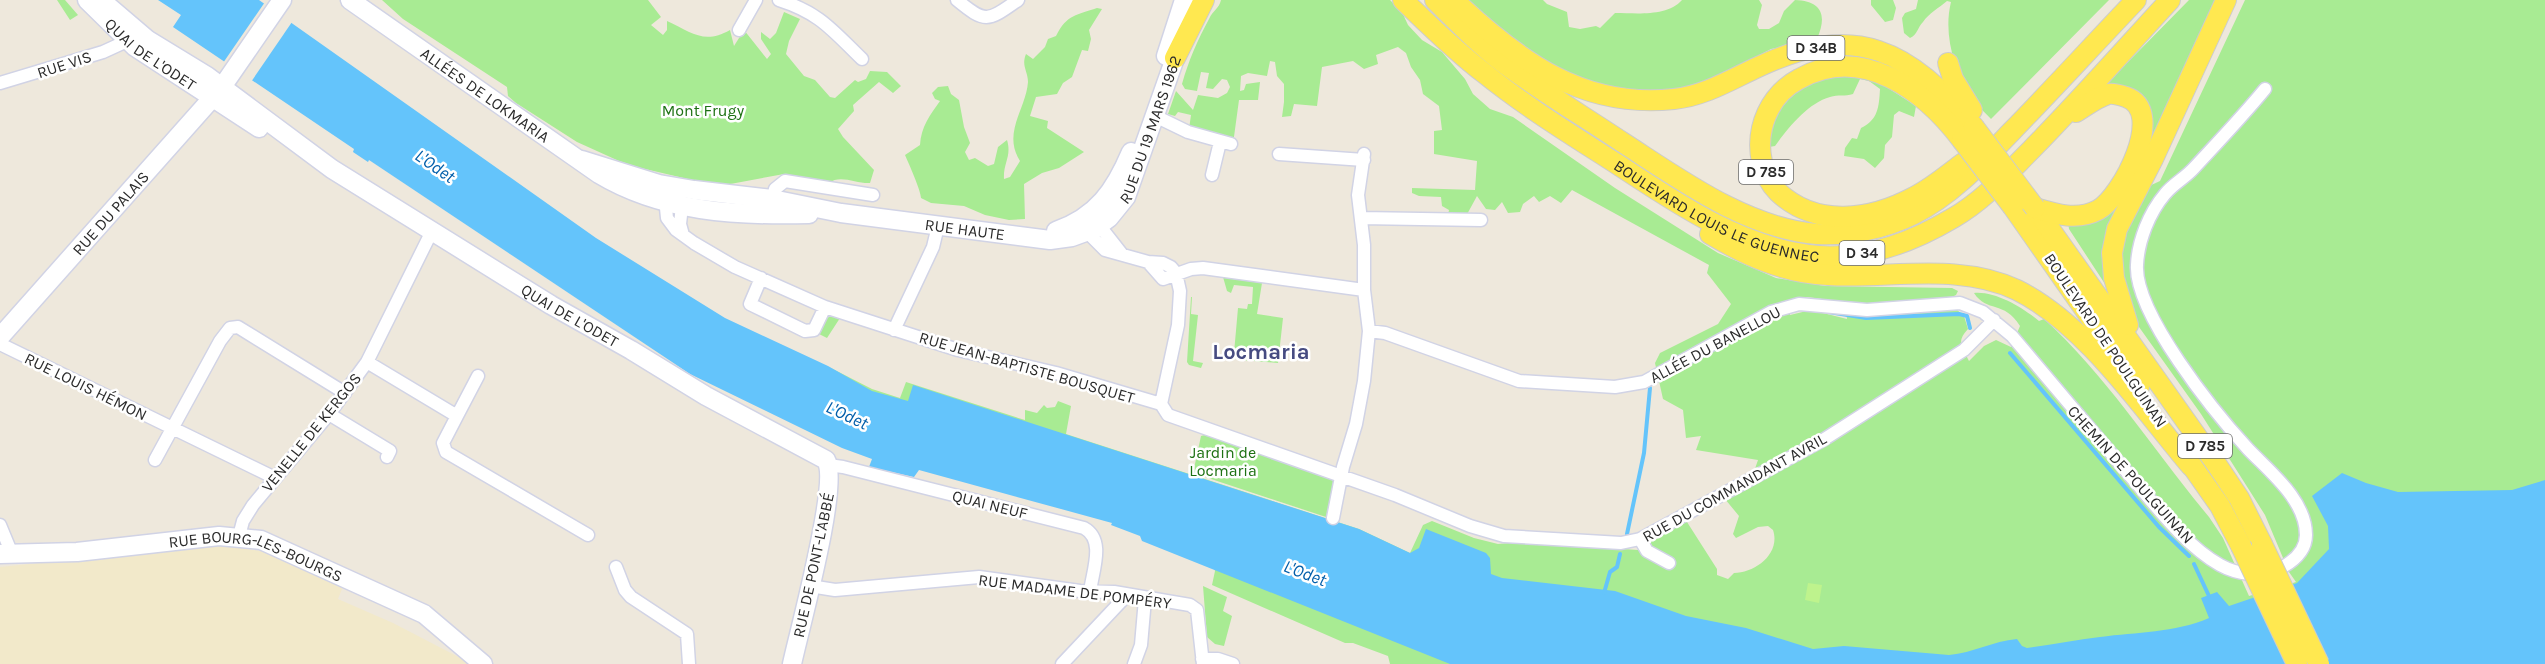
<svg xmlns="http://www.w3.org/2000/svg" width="2545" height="664" viewBox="0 0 2545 664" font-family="Karla,sans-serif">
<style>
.education{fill:#f2e9ca}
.green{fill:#a8eb93;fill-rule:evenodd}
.pitch{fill:#bef38d}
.water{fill:#64c4fb}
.pier{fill:#eee8dc}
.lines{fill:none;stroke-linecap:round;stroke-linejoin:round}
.stream{stroke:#64c4fb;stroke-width:4}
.street-casing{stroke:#d1d3e5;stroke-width:15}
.secondary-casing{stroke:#d1d3e5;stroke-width:21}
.primary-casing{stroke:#ccc;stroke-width:22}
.street{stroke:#fff;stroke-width:12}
.secondary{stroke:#fff;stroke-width:18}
.primary{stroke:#ffe850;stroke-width:20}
.primary-bridge-casing{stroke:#ccc;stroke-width:22;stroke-linecap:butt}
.primary-bridge{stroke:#ffe850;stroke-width:20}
.labels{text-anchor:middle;stroke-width:5;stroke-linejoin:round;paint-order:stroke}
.shield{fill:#fff;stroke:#6b6b6b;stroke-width:1.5}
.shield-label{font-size:15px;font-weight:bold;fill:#2b2b2b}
.street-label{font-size:16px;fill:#2b2b2b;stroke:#fff}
.park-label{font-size:16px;fill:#1d7113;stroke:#fff}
.water-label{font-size:18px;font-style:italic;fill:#005eaa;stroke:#fff}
.district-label{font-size:22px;font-weight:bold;fill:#464b81;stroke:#fff}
</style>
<rect width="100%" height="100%" fill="#eee8dc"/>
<path class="education" d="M215 545 277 553 344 584 338 599 393 623 472 664H0V567Z"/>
<path class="green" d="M57 0H65L78 15 70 20Z
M382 0H648L661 17 651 25 663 35 667 30V21C691 32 704 45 730 30L734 46 744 30 767 59 771 54 761 39V32L770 39 776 33 784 12 800 19 789 41 786 54 804 76 815 80 830 97 835 98 855 80 858 82 866 79 870 71 887 72 901 86 893 93 879 82 853 105 854 111 838 129 843 137 874 170 870 183C857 184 840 174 829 183L784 174 725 185 709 184 641 168 619 161 577 142 516 103 508 96 507 87 403 19Z
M1221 0H1390L1402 12 1408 25 1422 40 1442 52 1465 79 1473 94 1490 109 1513 117 1615 188 1718 253 1776 278 1825 286 1952 288 1958 291 1956 295 1948 299 1917 301 1922 313 1956 309 1964 316 1968 329C1956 342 1962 346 1969 361L1984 346 1996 340 2011 347 2020 326C2004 300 1987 313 1974 293 1996 291 2023 308 2039 321L2044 319C2106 375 2155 452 2209 517L2223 538 2249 596 2296 582 2289 572 2265 515 2201 414 2139 327 2121 286 2118 261 2123 237 2147 187 2160 181 2245 0H2545V643L1697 664 965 449 829 367 872 389 900 398 906 382 1025 420V410L1037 413 1044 405 1047 408 1055 407 1058 401 1071 406 1066 434 1359 529 1410 553 1423 525 1432 521 1474 538 1498 544 1519 542 1638 550 1644 553 1648 540 1687 522 1717 569V575L1728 579 1734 573C1755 573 1781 554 1773 530L1768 526 1758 527 1736 538 1733 534 1739 516 1725 499 1748 489 1758 460 1696 450 1701 436 1686 438 1683 410 1663 399 1655 363 1660 353 1718 324 1731 304 1707 273 1709 265 1572 190 1561 203 1550 196 1539 202 1534 196 1523 204 1520 212 1508 213 1502 202 1495 210 1486 209 1477 196 1465 218 1448 215 1449 210 1442 206 1441 197 1419 196 1412 193V188L1475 190 1477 161 1434 154V131L1442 130 1439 106 1423 94 1420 80 1411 67 1406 53 1398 47 1376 55 1378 64 1364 69 1353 61 1322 67 1317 106 1294 104 1291 116 1282 117 1284 102V84L1277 76 1275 62 1270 61 1267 76 1248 73 1241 76 1240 91 1244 90 1246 84 1260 82 1258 100H1239L1233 144 1189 129 1191 115 1178 112 1175 116 1168 114 1176 91 1193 110 1198 95 1218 98 1227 93 1230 87 1227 80 1222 79 1213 89 1206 88 1209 73 1201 72 1197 91 1185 89 1182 84C1188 62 1198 39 1209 19 1213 10 1219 9 1221 0ZM1807 297 1845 302 1847 319 1811 310 1790 315 1789 301Z
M1469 0H1543L1547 4 1567 12 1569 27 1580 29 1596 26 1600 28 1615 13C1637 13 1667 17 1682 0H1759L1762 5 1757 25 1759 29H1769L1779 23 1784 11 1795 0C1823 1 1827 16 1817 39L1812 41 1771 49 1719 76 1686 87 1644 93 1578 82 1510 38Z
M1871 0H1893L1896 8 1893 20 1885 22 1871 5Z
M1918 0H2109L1991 119C1985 112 1977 106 1972 98 1954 71 1943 34 1951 2L1947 1C1939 8 1929 13 1923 22 1917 28 1918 34 1910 38L1904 33 1902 18 1905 13 1916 9Z
M2189 0H2224L2118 210 2109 284H2105L2069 229 2068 222 2102 213 2150 122 2102 85 2117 68 2127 63Z
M1097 8 1102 9 1089 30 1091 39 1088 51 1082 50 1072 77 1063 83 1057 94 1036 97 1030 116 1048 121 1047 128 1084 152 1059 168 1042 173 1024 184 1025 219 1009 220 985 215 964 206 931 203 921 198C921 191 909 164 905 155L920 145C921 127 930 115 940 101L935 99 932 93 938 87 948 86 951 94 959 100 964 127 970 143 965 152 969 160 975 158 988 166 994 164 998 147 1007 140C1012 156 1003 163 1004 179L1010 177 1020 161C1002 133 1026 109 1028 82 1028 71 1021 66 1026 54L1033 59 1045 47 1048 39 1056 36C1067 14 1077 15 1097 8Z
M1843 72 1877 81 1916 106 1914 117 1899 111 1894 115 1892 137 1885 145 1884 158 1875 168 1864 159 1844 156 1845 148 1852 138 1857 139 1861 128C1878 120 1879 107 1880 89L1869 81 1860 79 1853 94C1845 97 1838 94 1830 97 1808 103 1788 128 1775 146L1769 147C1770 125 1779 101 1797 88 1806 81 1831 76 1843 72Z
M1223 277 1262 283 1257 314 1283 318 1278 363 1242 360V355L1234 353 1238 308 1247 309 1248 304H1252L1253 287 1234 285 1231 293 1227 291Z
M1191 297H1192L1191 314 1198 315 1193 361 1203 363 1201 368 1189 365 1187 362Z
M831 316 840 318 827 338 819 334 827 318Z
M1208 434 1335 479 1329 518 1193 473 1201 436Z
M1213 562 1484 664H1390L1388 656 1353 643H1345L1212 585 1215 571Z
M1203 586 1227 597 1223 611 1232 616 1224 646 1215 644 1207 637Z"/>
<path class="pitch" d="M1808 583 1822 585 1819 603 1805 600Z"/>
<path class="water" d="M158 0H259L596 238 725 318 828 366 872 391 908 401 913 385 1359 529 1410 553 1419 548 1426 529 1486 553 1490 558 1491 574 1502 578 1615 591 1686 616 1746 628 1813 649 1844 646 1949 655C1973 653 1993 641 2017 639L2022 646 2027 648C2051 645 2076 640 2100 637 2137 632 2174 633 2209 618L2201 598 2217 592 2229 606 2297 583 2329 549 2328 526 2312 496 2342 473 2366 483 2398 492 2512 490 2545 480V664H1450L1142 541 1140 536 1111 525 1112 523 919 470 914 477 869 467 872 459 842 448 690 374 369 160 368 162 353 152 354 149 173 27 181 15Z"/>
<path class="pier" d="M265 2 292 22 251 82 223 63Z"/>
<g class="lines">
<path class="stream" d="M1829 312 1866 318 1959 314 1967 316 1970 328
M2010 353 2159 527 2189 556
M1627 534 1644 453 1650 388
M2194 564 2209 596
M1604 593 1610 572 1617 567 1620 554"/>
<g class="street-casing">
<path id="street" d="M779 0C820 13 832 30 862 59
M957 0C986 24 988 21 1018 0
M739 30 756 0
M0 83 103 52 127 41
M1155 116 1188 132 1231 144
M1279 154 1364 160
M1212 175 1220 142
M675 200 668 203 666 208 667 218 676 230 694 243 735 267 825 307 958 350 1056 373 1161 404
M677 200 682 206 680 224 683 235
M771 204 775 189 785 181 873 195
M1361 218 1481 220
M1092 221 1099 225 1121 253
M1087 225 1092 237 1105 250 1148 262 1163 263 1171 267 1176 273 1180 291 1178 325 1161 404 1168 415 1395 495 1470 526 1504 536 1621 543 1640 539 1823 440 1964 350 1994 320
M1148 262 1163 279 1191 269 1203 268 1364 290 1369 331 1364 381 1356 424 1343 467 1333 518
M761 278 750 304 805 331 814 330 825 307
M1364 290V245L1358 195 1364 154
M894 330 933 247 938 226
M1369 331 1385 333 1519 381 1615 387 1644 382 1771 312 1799 304 1867 310 1960 303 1983 312 2012 336C2052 383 2091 430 2131 477 2157 507 2185 545 2220 565 2238 575 2262 578 2281 568 2294 561 2306 551 2306 535 2306 500 2270 472 2248 449 2215 413 2134 313 2137 265 2138 241 2149 213 2165 194 2173 184 2185 178 2194 168 2218 142 2242 117 2265 89
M0 344 275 478
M367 362 457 416 443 443 446 452 588 535
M329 414 390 451 387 457
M457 416 478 376
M155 460 220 341 230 328 238 327 345 393
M828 465 843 467 1084 528C1106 540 1092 572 1090 592
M0 525 12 554
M239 536 243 521 253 505 329 414 367 362 432 231
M1640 539 1647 551 1669 563
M616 567 625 590 631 597 687 634 689 664
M810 586 835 590 979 577 1080 591 1114 592 1190 605 1197 610 1203 664
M1202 659H1218L1233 664
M1062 664 1127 595
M1134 664 1141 645 1145 599"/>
</g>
<g class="secondary-casing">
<g id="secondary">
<path id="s1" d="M87 0 135 47 259 128"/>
<path id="s2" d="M101 0 148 40 207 76 332 169 551 305 631 350 706 396 826 460C840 483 799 631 792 664"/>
<path id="s3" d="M350 0 599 174C662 212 737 216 809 214"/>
<path d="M1166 56 1184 0"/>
<path id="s4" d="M582 160 659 184 694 190 772 199 841 213 1050 240 1072 237 1094 229 1109 218 1126 197 1180 44"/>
<path d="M1056 231C1097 217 1115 190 1131 152"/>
<path id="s5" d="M0 337 222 87 282 0"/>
<path id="s6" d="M0 554 77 552 219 536 261 540 424 614 483 664"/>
</g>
</g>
<g class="primary-casing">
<g id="primary">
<path id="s7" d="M1403 0C1429 25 1455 51 1484 73 1526 107 1572 135 1617 164 1676 203 1737 245 1808 255 1859 262 1909 244 1953 218 1983 201 2007 174 2031 150 2079 101 2124 50 2170 0"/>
<path d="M1435 0C1457 22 1480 45 1505 64 1543 92 1583 116 1622 142 1681 180 1746 228 1817 234 1850 236 1886 228 1914 214 1952 195 1982 162 2011 132 2053 89 2094 44 2136 0"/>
<path d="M1458 4C1520 62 1584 109 1674 99 1704 96 1730 80 1758 67 1856 21 1909 50 1974 127"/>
<path d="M1175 58 1204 0"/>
<path d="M1948 63 1953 79 1972 110"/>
<path d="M1962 140C1925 91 1862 43 1799 79 1780 89 1767 107 1762 128 1757 150 1762 176 1778 192 1816 228 1871 220 1914 197 1932 188 1947 175 1963 163"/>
<path d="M2013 207 2139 387"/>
<path d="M2035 208 2217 465 2239 498 2262 544"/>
<path d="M2035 208C2055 214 2077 221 2098 210 2122 197 2167 111 2126 97 2120 95 2113 93 2108 94 2096 98 2086 106 2076 112"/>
<path d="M1710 234C1747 256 1784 273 1828 275 1890 279 1959 262 2017 290 2087 325 2141 407 2191 466"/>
<path d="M2128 325 2114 278 2112 253 2117 229 2153 159 2226 0"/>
<path d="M2185 456 2220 506 2241 546"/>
</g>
</g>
<use href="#street" class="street"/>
<use href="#secondary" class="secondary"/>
<use href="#primary" class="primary"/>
<g class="primary-bridge-casing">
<path id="primary-bridge" d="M1974 127 2035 208
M1962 140 2013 207
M2262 544 2319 664
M2241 546 2297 664"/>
</g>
<use href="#primary-bridge" class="primary-bridge"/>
</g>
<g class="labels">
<g class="shield">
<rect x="1787.5" y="36" width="57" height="24" rx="4.5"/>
<rect x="1739" y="160" width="54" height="24" rx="4.5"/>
<rect x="1839.5" y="241" width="45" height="24" rx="4.5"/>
<rect x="2178" y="434" width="54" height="24" rx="4.5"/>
</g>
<g class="shield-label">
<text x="1816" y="53">D 34B</text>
<text x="1766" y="177">D 785</text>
<text x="1862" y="258">D 34</text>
<text x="2205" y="451">D 785</text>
</g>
<g class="street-label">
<text dy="6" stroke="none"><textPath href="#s1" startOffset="84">QUAI DE L'ODET</textPath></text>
<text transform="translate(64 64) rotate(-18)" y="6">RUE VIS</text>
<text dy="6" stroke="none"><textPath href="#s3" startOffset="165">ALLÉES DE LOKMARIA</textPath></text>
<text dy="6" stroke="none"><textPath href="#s4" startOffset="639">RUE DU 19 MARS 1962</textPath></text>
<text dy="6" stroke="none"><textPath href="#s7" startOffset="382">BOULEVARD LOUIS LE GUENNEC</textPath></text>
<text dy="6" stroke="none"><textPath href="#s5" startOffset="166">RUE DU PALAIS</textPath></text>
<text dy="6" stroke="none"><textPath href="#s4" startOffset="390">RUE HAUTE</textPath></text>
<text dy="6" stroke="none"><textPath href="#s2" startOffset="566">QUAI DE L'ODET</textPath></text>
<text transform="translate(2106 340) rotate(56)" y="6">BOULEVARD DE POULGUINAN</text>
<text transform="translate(1715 344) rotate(-28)" y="6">ALLÉE DU BANELLOU</text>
<text transform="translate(1027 367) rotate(16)" y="6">RUE JEAN-BAPTISTE BOUSQUET</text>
<text transform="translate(86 386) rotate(26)" y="6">RUE LOUIS HÉMON</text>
<text transform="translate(311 432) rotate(-51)" y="6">VENELLE DE KERGOS</text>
<text transform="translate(2131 474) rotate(48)" y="6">CHEMIN DE POULGUINAN</text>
<text transform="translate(1734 487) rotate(-29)" y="6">RUE DU COMMANDANT AVRIL</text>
<text transform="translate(990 504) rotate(14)" y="6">QUAI NEUF</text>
<text dy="6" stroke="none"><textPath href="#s6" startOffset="260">RUE BOURG-LES-BOURGS</textPath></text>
<text transform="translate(813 565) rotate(-78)" y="6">RUE DE PONT-L'ABBÉ</text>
<text transform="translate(1075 591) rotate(7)" y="6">RUE MADAME DE POMPÉRY</text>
</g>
<g class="park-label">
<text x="703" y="116">Mont Frugy</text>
<text x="1223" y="458">Jardin de<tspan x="1223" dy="18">Locmaria</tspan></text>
</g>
<g class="water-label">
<text transform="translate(435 166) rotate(35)" y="6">L'Odet</text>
<text transform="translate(847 415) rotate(25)" y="6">L'Odet</text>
<text transform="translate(1305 573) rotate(21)" y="6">L'Odet</text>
</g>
<g class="district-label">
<text x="1261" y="359">Locmaria</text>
</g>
</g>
</svg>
